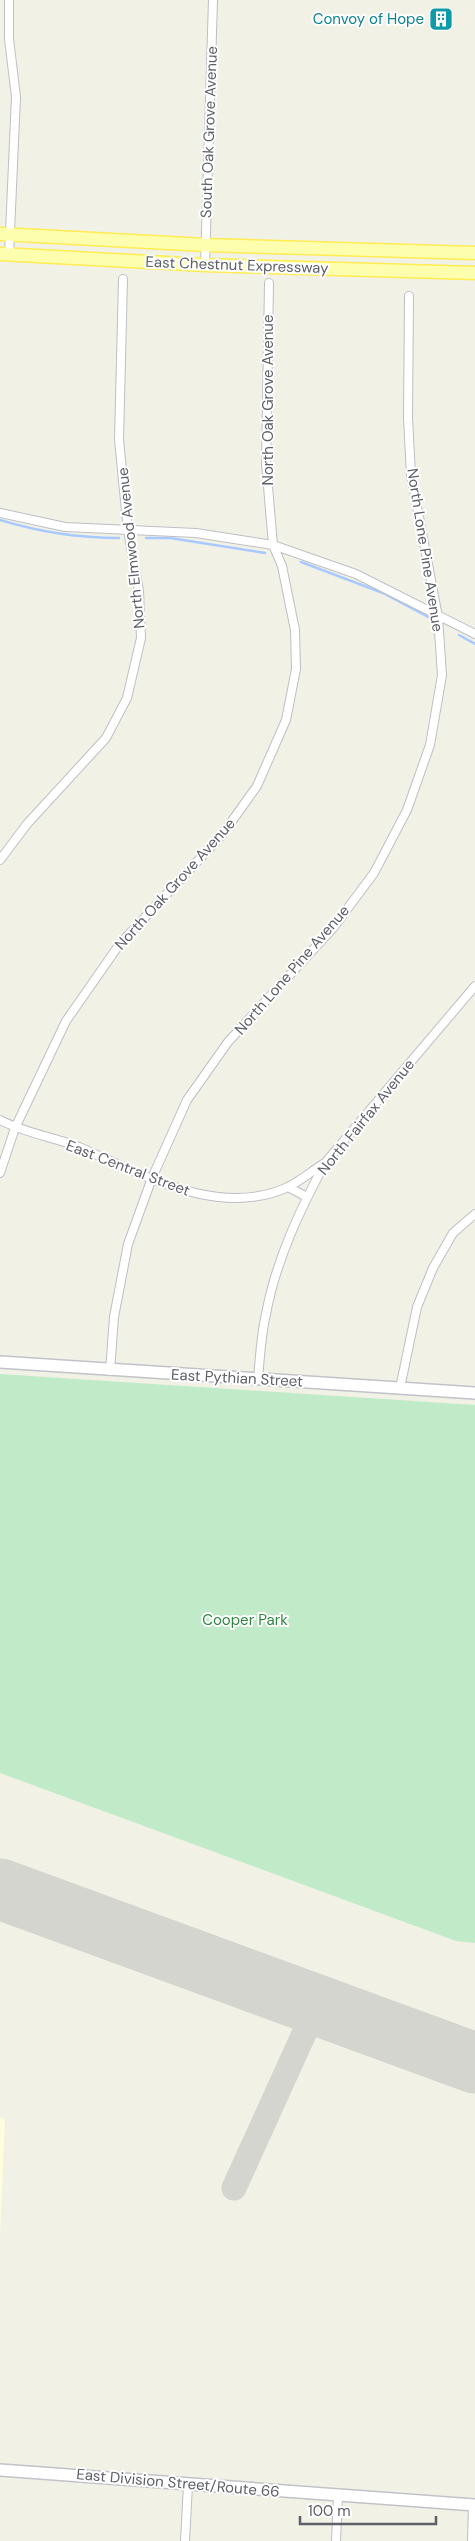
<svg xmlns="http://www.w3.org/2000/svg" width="475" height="2541" viewBox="0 0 475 2541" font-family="'DM Sans',sans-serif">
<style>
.commercial{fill:#fffdde}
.green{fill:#c1ebc8}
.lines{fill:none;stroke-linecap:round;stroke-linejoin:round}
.stream{stroke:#a9caff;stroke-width:2.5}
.taxiway{stroke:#d5d5d0;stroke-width:25}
.runway{stroke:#d5d5d0;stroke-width:61}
.street-casing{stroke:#bebfc6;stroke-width:10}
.secondary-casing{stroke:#c1c2ca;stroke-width:14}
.primary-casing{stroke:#feec52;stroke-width:15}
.street{stroke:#fff;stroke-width:8}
.secondary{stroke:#fff;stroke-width:11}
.primary{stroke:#feffae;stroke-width:12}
.labels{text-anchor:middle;stroke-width:4;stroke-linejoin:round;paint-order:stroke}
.culture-label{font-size:15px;fill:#0d838f;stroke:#fff;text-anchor:end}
.street-label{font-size:15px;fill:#5e6068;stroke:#fff}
.park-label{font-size:15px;fill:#2d8741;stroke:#fff}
</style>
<rect width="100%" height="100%" fill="#f1f1e6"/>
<path class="commercial" d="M0 2118 5 2119 0 2238Z"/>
<path class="green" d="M0 1374 475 1405V1943L456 1941 0 1773Z"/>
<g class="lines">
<path class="stream" d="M0 520C39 532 78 538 119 538
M146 538H170L265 553
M301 562 383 593 430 618
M459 635 475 644"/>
<path class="taxiway" d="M234 2188 317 2005"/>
<path class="runway" d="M0 1889 475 2063"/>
<g class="street-casing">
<path id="street" d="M9 0V39L16 97 9 254
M205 265 213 0
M0 513 65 527 196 533 273 545 356 574 475 634
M0 860 27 824 106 738 127 698 141 638 139 591 128 531 119 440 123 279
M0 1120C25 1133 53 1137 79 1147 142 1174 219 1219 288 1187 300 1181 312 1171 323 1164
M0 1173 15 1128 66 1021 119 945 222 835 257 786 286 720 296 669 295 630 282 566 273 545 266 463 269 283
M288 1187 307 1197
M110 1371 114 1317 128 1244 152 1178 187 1100 228 1042 333 928 374 873 407 810 430 745 442 675 438 617 411 475 408 418 409 296
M258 1379C260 1357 261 1335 266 1314 276 1260 300 1210 325 1163L475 986
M400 1388 417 1307 433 1268 453 1233 475 1214
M185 2541 188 2485
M336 2541 338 2496
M472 2541 473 2505"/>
</g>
<g class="secondary-casing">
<path id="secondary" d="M0 1362 475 1393
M0 2470 475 2505"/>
</g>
<g class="primary-casing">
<path id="primary" d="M0 234 206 245 475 253
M0 254 205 265 475 273"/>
</g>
<use href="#street" class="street"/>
<use href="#secondary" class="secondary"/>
<use href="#primary" class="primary"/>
</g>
<defs>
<g id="building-square" transform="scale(1.25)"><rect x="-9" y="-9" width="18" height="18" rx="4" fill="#0f9aa8" stroke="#fff"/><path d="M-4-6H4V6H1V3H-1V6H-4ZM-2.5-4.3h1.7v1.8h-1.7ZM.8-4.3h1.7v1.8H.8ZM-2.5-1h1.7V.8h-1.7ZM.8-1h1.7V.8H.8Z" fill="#fff"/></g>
</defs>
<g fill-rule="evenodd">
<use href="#building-square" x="441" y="19"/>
</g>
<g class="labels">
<g class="culture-label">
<text x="424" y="24">Convoy of Hope</text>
</g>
<g class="street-label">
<text transform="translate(209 132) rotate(-88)" y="5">South Oak Grove Avenue</text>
<text transform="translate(237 265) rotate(2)" y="5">East Chestnut Expressway</text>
<text transform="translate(268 400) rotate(-90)" y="5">North Oak Grove Avenue</text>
<text transform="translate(131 548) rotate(-96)" y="5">North Elmwood Avenue</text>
<text transform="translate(425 550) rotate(81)" y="5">North Lone Pine Avenue</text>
<text transform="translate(175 884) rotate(-48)" y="5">North Oak Grove Avenue</text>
<text transform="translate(292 970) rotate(-49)" y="5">North Lone Pine Avenue</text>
<text transform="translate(366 1117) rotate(-51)" y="5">North Fairfax Avenue</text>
<text transform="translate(128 1168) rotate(21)" y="5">East Central Street</text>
<text transform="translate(237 1378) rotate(3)" y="5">East Pythian Street</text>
<text transform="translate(178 2483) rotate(5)" y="5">East Division Street/Route 66</text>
</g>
<g class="park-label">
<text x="245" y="1625">Cooper Park</text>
</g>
</g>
<path d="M300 2516v8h136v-8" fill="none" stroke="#5e6068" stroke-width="2.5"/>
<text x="308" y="2516" font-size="15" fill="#5e6068" stroke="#ffffff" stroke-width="4" paint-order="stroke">100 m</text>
</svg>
